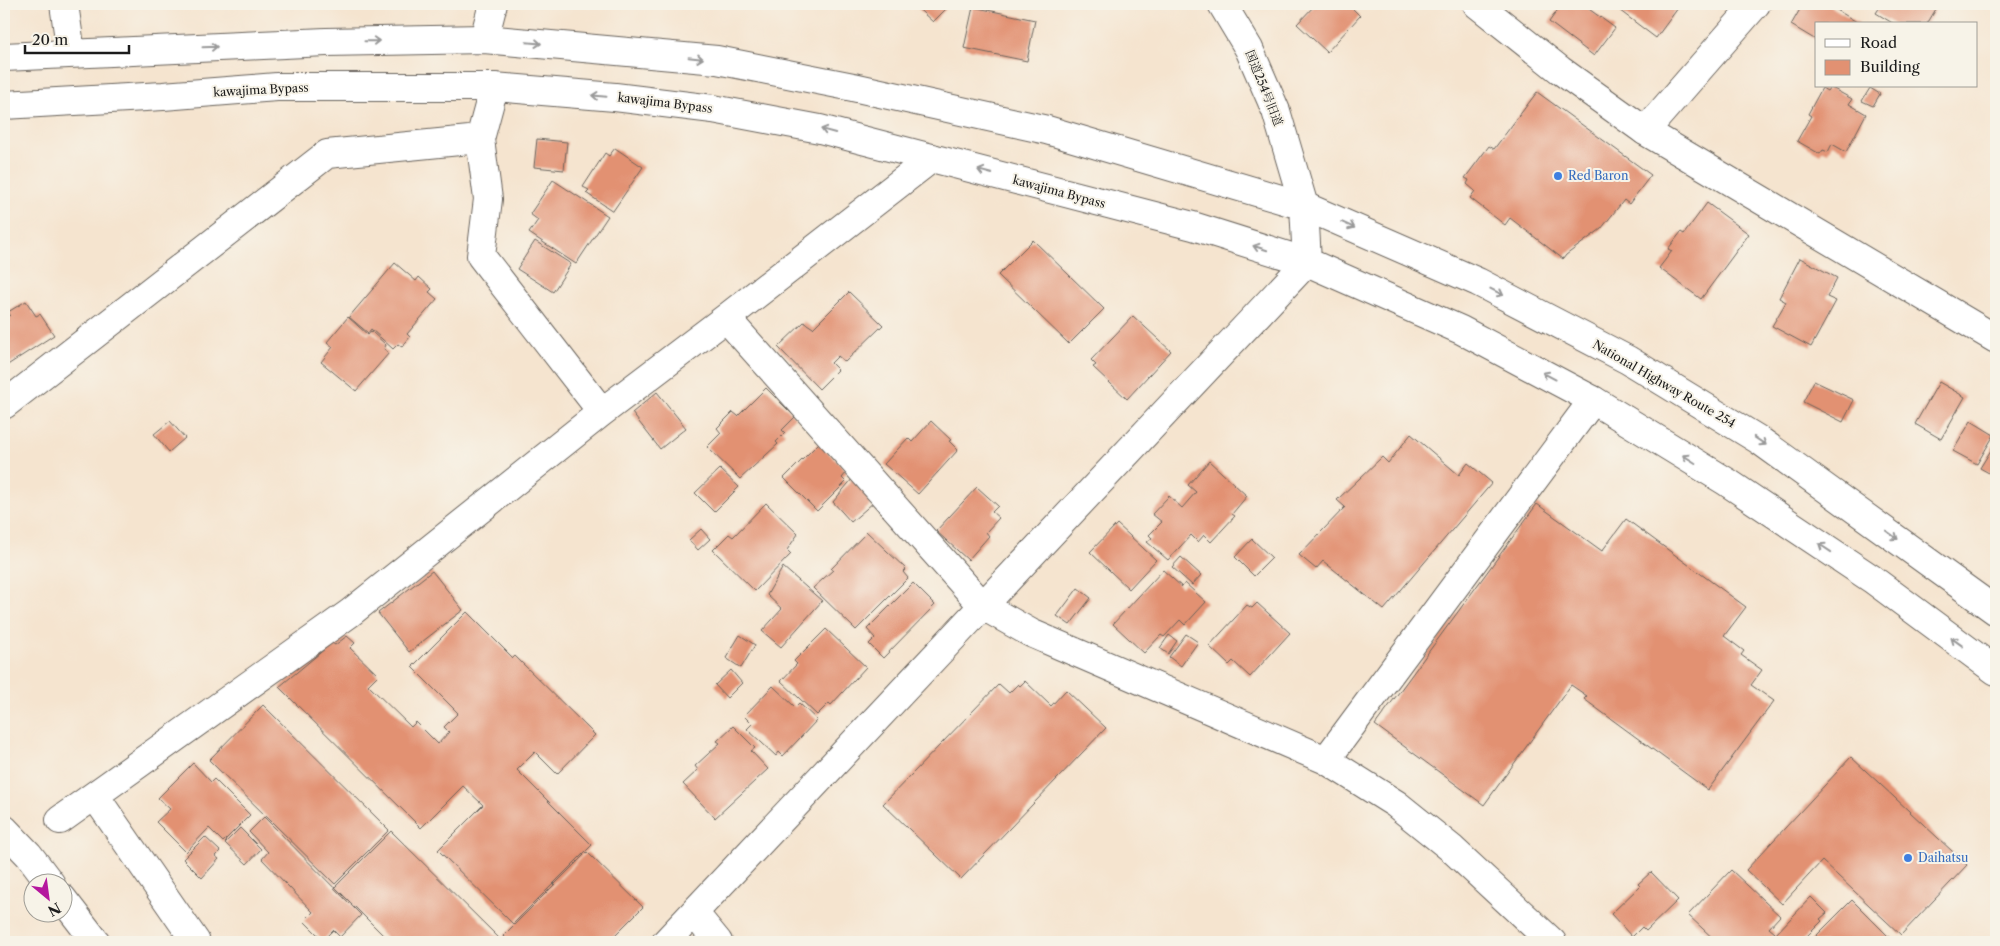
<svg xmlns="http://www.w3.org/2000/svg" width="2000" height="946" viewBox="0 0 2000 946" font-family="'Libre Caslon Text','Noto Serif JP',serif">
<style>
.building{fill:#e29172}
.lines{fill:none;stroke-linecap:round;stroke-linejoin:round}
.street-casing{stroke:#68625b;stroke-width:30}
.secondary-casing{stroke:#68625b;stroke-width:30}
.highway-casing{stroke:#68625b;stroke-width:30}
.street{stroke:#fff;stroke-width:28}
.secondary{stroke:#fff;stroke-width:28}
.highway{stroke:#fff;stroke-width:28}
.oneway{stroke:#999}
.shop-dot{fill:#3f7fe0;stroke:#f7f3e8;stroke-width:2}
.labels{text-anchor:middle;stroke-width:4;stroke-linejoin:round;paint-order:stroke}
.street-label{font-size:12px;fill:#1c1c1c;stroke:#f7f3e8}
.shop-label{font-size:12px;fill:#366cbe;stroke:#f7f3e8;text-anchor:start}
</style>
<rect width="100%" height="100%" fill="#f7f3e8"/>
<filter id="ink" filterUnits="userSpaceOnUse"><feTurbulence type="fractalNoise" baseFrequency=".02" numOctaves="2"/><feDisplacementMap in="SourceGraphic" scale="10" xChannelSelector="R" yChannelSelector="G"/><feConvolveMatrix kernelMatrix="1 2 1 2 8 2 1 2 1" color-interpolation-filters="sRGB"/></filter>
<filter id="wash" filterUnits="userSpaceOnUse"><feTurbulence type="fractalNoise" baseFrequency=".0096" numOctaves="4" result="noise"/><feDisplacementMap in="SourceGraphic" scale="20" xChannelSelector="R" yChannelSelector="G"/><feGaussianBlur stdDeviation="1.12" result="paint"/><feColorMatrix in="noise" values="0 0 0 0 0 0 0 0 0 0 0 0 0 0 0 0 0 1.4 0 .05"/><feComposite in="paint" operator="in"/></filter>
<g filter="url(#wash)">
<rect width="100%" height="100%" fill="#f5e4cf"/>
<g id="blocks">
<path class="building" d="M913 4H941L946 9 933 22Z
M1316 4H1354L1351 7 1360 16 1327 52 1297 24Z
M1562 4H1582L1615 28 1594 56 1549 22Z
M1611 4H1681L1656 38Z
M1803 4H1827L1860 24H1816V40L1791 25Z
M1882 4H1939L1927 24H1894L1876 13Z
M973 7 1035 20 1027 61 964 48Z
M1830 87 1852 99 1849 104 1866 114 1846 152 1832 144 1828 152 1823 150 1820 154 1797 141 1811 116 1808 114 1822 88 1827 91Z
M1870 88 1880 94 1873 106 1862 101Z
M1537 92 1651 175 1629 204 1624 200 1601 229 1566 255 1563 259 1510 218 1505 225 1470 198 1475 191 1467 184 1469 180 1465 178 1489 146 1494 149Z
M537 139 567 142 564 170 534 167Z
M615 148 643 167 613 211 586 193 589 190 583 187 605 153 609 156Z
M553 180 608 216 576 264 529 233 538 220 530 214Z
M1707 203 1749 234 1701 299 1659 268 1672 251 1668 249 1681 232 1684 234Z
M1033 240 1104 309 1069 344 998 275Z
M535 241 571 264 553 292 517 269Z
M1800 258 1837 278 1827 297 1836 301 1811 347 1772 326 1786 302 1779 298Z
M395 263 416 281 419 277 432 289 429 292 437 299 407 334 410 337 402 347 398 344 393 349 371 329 368 333 349 317Z
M849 292 883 325 845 362 838 356 831 363 838 370 819 389 778 347 804 322 813 328Z
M26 301 36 316 40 314 54 335 6 366 8 369 4 372V319L10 315 8 312Z
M1133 316 1171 351 1127 399 1093 367 1096 365 1091 360Z
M348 317 368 335 371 331 386 345 384 349 389 353 356 391 321 362 333 347 327 342Z
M1814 381 1854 400 1843 422 1803 402Z
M1939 382 1965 397 1941 439 1915 424Z
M766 388 795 417 782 430 785 433 776 442 778 444 740 479 707 447 721 433 717 428 733 412 738 416Z
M657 392 686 428 660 449 632 413Z
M170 421 185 438 169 452 154 434Z
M931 421 951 440 949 441 958 450 918 494 884 464 908 438 912 442Z
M1971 421 1994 435 1977 464 1953 451Z
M1411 434 1459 475 1468 463 1492 483 1384 610 1323 561 1316 569 1299 555 1345 507 1337 500 1382 457 1388 463Z
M1996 442V477L1980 468Z
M819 443 847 472 842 478 846 482 817 511 784 478Z
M1209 461 1247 496 1232 514 1235 516 1211 542 1204 535 1198 542 1191 535 1168 560 1147 542 1152 538 1149 535 1162 522 1152 514 1169 496 1182 508 1196 492 1188 485Z
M720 469 739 487 714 512 695 493Z
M853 478 874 502 851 522 833 502Z
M977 487 998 506 992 512 999 518 986 532 989 536 968 560 936 531Z
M766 503 798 534 787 550 791 554 755 591 713 550 729 534 733 537Z
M1537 504 1602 551 1626 519 1746 607 1724 636 1744 651 1741 655 1762 670 1751 685 1774 701 1708 790 1584 699 1587 696 1571 685 1484 805 1375 725Z
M1117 524 1156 560 1129 589 1090 552Z
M701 529 710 539 698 550 689 540Z
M867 532 906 569 903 572 908 578 856 630 813 588 833 570 831 569Z
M1252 539 1272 558 1254 576 1235 557Z
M1181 557 1201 575 1192 585 1172 567Z
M783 567 822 601 781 647 762 631 782 609 767 595Z
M1163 570 1182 587 1185 583 1206 602 1185 625 1180 620 1164 637 1161 635 1144 653 1113 624Z
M432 571 463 610 409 652 378 613Z
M913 583 935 605 883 658 869 644 875 638 867 629Z
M1078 588 1091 598 1070 625 1057 616Z
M1257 603 1290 633 1250 677 1233 661 1229 665 1209 646 1247 605 1252 608Z
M467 612 513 658 515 656 595 735 557 774 535 752 517 770 592 845 513 924 438 850 483 805 463 786 421 828 279 687 332 643 335 645 347 636 355 643 350 648 378 675 368 685 411 727 416 722 438 744 449 732 444 727 458 713 412 667Z
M826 629 866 667 831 705 829 703 817 715 781 681 797 664 794 661Z
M1186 634 1198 642 1181 666 1169 657Z
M740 635 755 645 741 668 726 658Z
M1169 635 1177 641 1168 654 1160 648Z
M731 670 742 683 727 698 715 685Z
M1025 681 1051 706 1066 690 1106 728 961 879 883 804 999 684 1009 693 1018 684 1020 686Z
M773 686 795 707 799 703 817 720 783 756 779 752 776 756 747 729 752 724 744 716Z
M263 705 389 830 335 884 209 760Z
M733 726 755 748 751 751 768 769 715 818 683 784 698 770 695 766 720 743 717 741Z
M1851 757 1967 865 1901 935 1822 861 1782 904 1746 870Z
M193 763 211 782 214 779 250 815 223 842 209 828 186 852 156 822 170 809 158 798Z
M264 817 361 915 340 937 333 930 323 940 304 921 313 912 262 859 268 852 249 832Z
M240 828 261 849 247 864 225 843Z
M391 831 503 942H390L335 887Z
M205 837 220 851 215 856 219 859 202 878 183 859Z
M587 852 643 907 608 942H509L503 936Z
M1731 870 1780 916 1769 928 1775 933 1772 936 1775 938 1771 942H1717L1688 915Z
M1651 872 1678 900 1646 931 1642 927 1632 937 1611 914 1640 886 1638 884Z
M1811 897 1827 913 1820 919 1822 921 1801 942H1781L1774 936Z
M1852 900 1890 938 1887 942H1810Z"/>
</g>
</g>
<g filter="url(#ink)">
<use href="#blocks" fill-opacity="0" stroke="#68625b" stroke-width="1"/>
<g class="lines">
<g class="street-casing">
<path id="street" d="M64 4 71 53
M484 39 493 4
M494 87 480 139 488 199 481 256 602 412
M1645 131 1756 4
M726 318 983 606 1031 633 1326 760 1396 804 1452 849 1552 942
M4 405 327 154 480 139
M1326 760 1593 400
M95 796 196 942
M60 820 350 613 602 412 726 318 932 158
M4 829 29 855 51 884
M62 898 96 942
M695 914 718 942
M666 942 1307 262"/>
</g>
<g class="secondary-casing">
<path id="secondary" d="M1222 4 1249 49 1276 111 1304 206 1307 262
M1477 4 1560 70 1645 131 1996 339"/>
</g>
<g class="highway-casing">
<path id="highway" d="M4 57 326 42 484 39 717 60 853 87 1047 130 1304 206 1478 282 1628 360 1759 440 1996 611
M4 105 163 96 277 87H494L615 97 713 109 820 129 1193 226 1307 262 1461 330 1593 400 1727 482 1872 579 1996 671"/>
</g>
<use href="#street" class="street"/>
<use href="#secondary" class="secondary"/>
<use href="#highway" class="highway"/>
</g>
<defs><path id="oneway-shaft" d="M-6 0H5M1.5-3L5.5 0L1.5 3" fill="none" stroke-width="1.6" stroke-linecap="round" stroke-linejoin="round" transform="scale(1.25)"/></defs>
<g class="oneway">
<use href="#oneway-shaft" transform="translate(372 41) rotate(-1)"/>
<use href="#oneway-shaft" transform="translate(534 43) rotate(5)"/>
<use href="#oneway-shaft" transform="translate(210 47) rotate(-2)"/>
<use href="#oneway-shaft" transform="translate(696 58) rotate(6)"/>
<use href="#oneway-shaft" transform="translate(599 96) rotate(-175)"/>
<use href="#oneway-shaft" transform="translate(828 131) rotate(-165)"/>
<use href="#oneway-shaft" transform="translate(985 172) rotate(-165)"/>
<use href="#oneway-shaft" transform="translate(1348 225) rotate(24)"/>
<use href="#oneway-shaft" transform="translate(1260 248) rotate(-162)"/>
<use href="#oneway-shaft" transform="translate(1497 292) rotate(27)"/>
<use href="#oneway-shaft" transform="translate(1549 376) rotate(-152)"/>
<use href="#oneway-shaft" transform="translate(1760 441) rotate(34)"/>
<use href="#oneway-shaft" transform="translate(1689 459) rotate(-148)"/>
<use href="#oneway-shaft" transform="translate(1892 535) rotate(36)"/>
<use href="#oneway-shaft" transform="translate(1825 548) rotate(-146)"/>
<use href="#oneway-shaft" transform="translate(1957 642) rotate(-144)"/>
</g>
</g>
<g class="shop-dot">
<circle cx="1558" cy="176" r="5"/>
<circle cx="1908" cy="858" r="5"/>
</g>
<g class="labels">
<g class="street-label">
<text transform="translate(1264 88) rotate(68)" y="4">国道254号旧道</text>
<text transform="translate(261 90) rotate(-3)" y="4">kawajima Bypass</text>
<text transform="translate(665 103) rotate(7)" y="4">kawajima Bypass</text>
<text transform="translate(1059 192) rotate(15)" y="4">kawajima Bypass</text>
<text transform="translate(1664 384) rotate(30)" y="4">National Highway Route 254</text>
</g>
<g class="shop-label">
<text x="1568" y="180">Red Baron</text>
<text x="1918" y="862">Daihatsu</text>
</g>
</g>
<rect width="2000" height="946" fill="none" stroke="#f7f3e8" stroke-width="20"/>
<rect x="1815" y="22" width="162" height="65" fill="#f7f3e8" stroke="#9f9d96"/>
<rect x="1825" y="39" width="25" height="8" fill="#ffffff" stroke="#9f9d96"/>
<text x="1860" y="48" font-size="15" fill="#1c1c1c">Road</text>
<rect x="1825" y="60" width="25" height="15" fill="#e29172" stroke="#9f9d96"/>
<text x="1860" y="72" font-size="15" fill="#1c1c1c">Building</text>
<g transform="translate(48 898) rotate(151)"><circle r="24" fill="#f7f3e8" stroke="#9f9d96"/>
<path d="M0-4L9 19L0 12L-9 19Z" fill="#b5179e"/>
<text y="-8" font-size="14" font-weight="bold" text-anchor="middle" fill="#1c1c1c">N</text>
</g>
<path d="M25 45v8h104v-8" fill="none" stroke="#1c1c1c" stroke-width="2.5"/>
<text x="32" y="45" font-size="15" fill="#1c1c1c" stroke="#f7f3e8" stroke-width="4" paint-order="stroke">20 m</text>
</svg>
